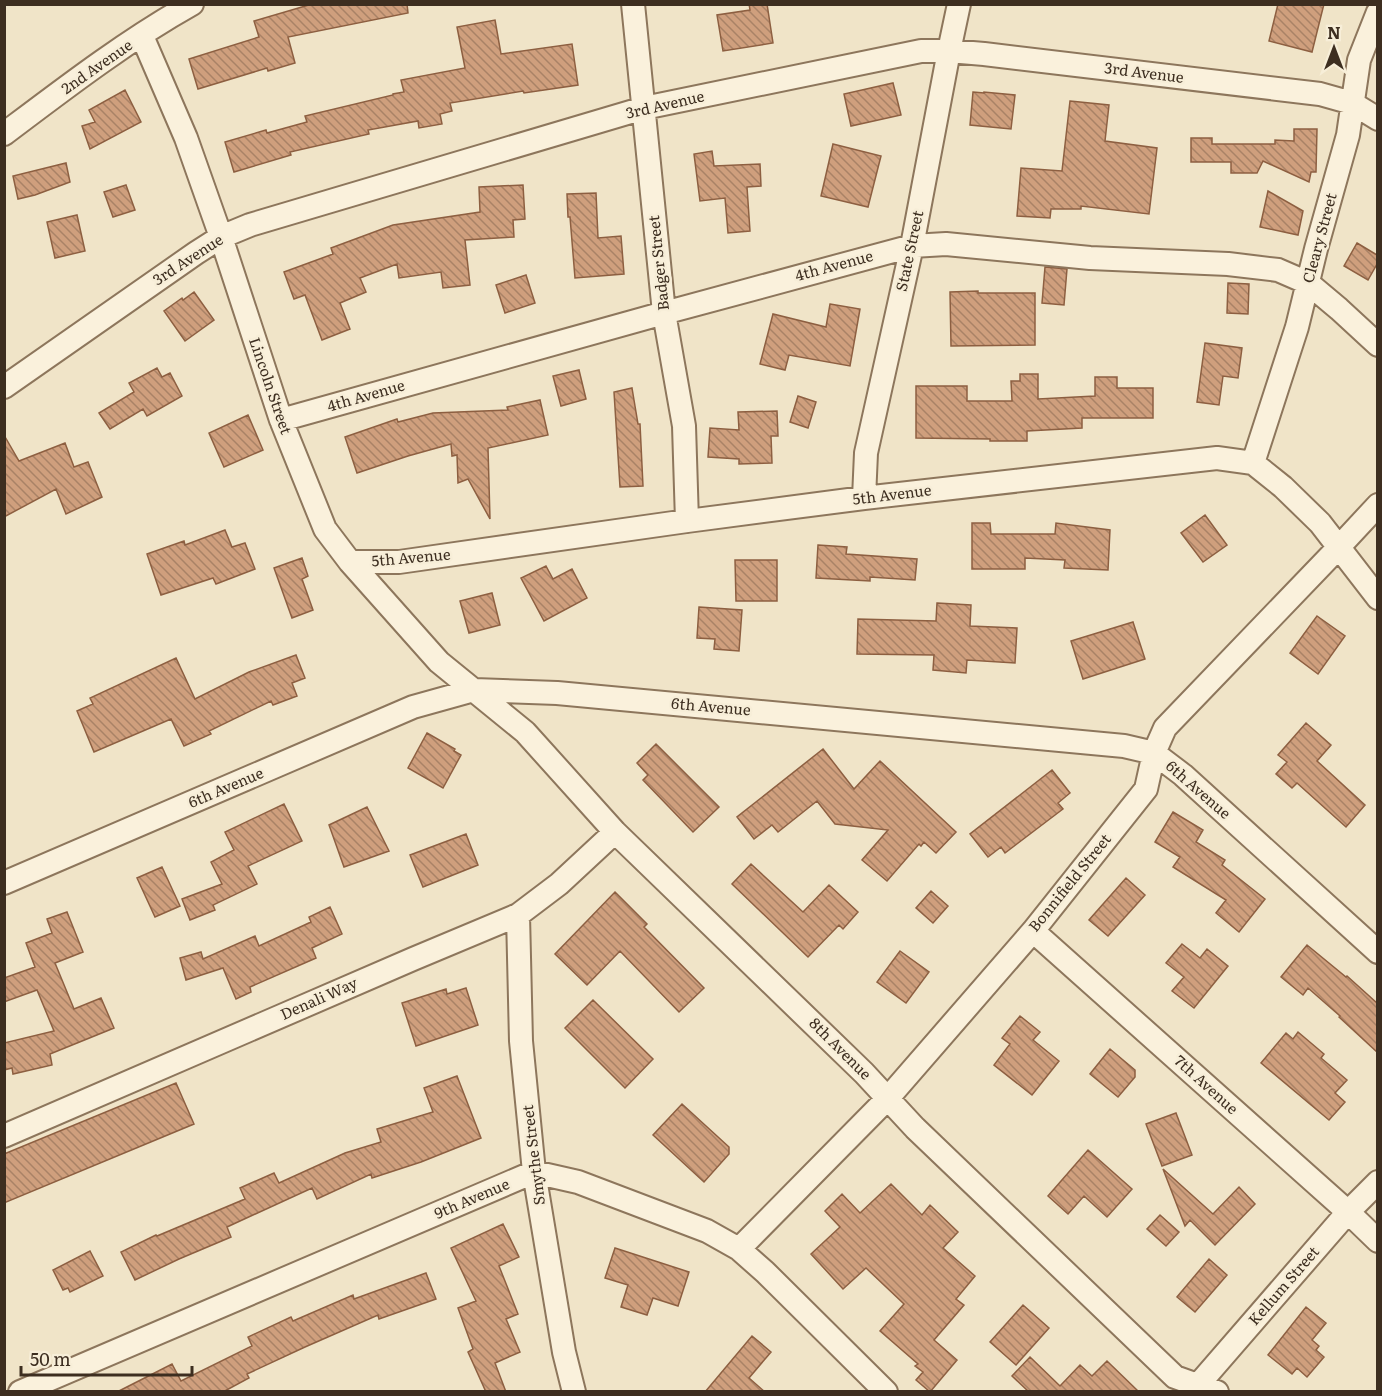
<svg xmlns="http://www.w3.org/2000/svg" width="1382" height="1396" viewBox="0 0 1382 1396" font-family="Literata,serif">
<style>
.building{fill:url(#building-back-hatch);stroke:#8d5f41;stroke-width:1.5}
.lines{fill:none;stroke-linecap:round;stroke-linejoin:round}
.minor-casing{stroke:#8d765c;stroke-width:26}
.minor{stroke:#faf1dc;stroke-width:22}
.labels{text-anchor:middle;stroke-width:5;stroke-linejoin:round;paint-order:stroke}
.street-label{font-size:15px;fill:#3d2e20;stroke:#f7eed8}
</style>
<defs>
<pattern id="building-back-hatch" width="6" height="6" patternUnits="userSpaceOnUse" patternTransform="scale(1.5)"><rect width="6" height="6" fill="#cf9f7d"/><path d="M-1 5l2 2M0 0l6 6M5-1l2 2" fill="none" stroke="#a98266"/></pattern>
</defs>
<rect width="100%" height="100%" fill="#f0e4c8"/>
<path class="building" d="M312 4H407L408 13 288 37 295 63 268 71 267 68 198 89 189 59 259 37 254 21Z
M749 4H767L773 43 723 51 717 15 750 10Z
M1278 4H1324L1312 52 1269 41Z
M495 20 501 54 572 44 578 85 524 93 523 91 450 103 452 111 440 114 442 124 419 128 418 121 368 130 369 134 290 152 291 155 234 172 225 142 266 130 267 133 307 122 305 116 393 95V94L404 92 401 80 465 68 457 27Z
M893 83 901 115 851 126 844 94Z
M125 90 141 122 90 149 82 126 95 122 89 110Z
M973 92 984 93V92L1015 95 1011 129 970 125Z
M1070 101 1109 105 1105 141 1157 148 1149 214 1081 206V209H1051L1050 218 1017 216 1021 168 1062 171Z
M1294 129H1317L1316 172H1311L1309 182 1263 161 1257 173H1231V162H1191V138H1212V144H1275V140L1294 141Z
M833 144 881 156 868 207 821 196Z
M712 151 714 166 760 164 761 186 747 187 750 231 728 233 725 198 700 201 694 154Z
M66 163 70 182 35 195 18 199 13 176Z
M126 185 135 210 113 217 104 192Z
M523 185 525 219 513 220 514 237 465 240 470 285 443 288 441 272 399 278 397 264 360 278 366 292 340 303 350 329 322 340 305 295 294 299 284 272 333 254 331 248 393 225 480 212 479 187Z
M1268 191 1303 211 1298 235 1260 227Z
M596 193 598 238 621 236 624 274 575 278 570 217H568L567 194Z
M77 215 85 251 55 258 47 222Z
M1357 243 1377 255V264L1368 280 1344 266Z
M1045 267 1067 269 1064 305 1042 303Z
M526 275 535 303 505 313 496 285Z
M1228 283 1249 284 1248 314 1227 313Z
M978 291V293H1035V345L951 346 950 292Z
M194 292 214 320 185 341 164 311 182 298 183 300Z
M830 304 860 309 850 366 789 355 785 370 760 364 773 314 826 327Z
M1205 343 1242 348 1238 378 1223 376 1219 405 1197 402Z
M157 368 162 377 170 373 182 396 147 416 143 409 110 429 99 413 134 392 129 383Z
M579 370 586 399 561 406 553 376Z
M1020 374H1038V399L1095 396V377H1117V388H1153V418H1082V428L1027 431V441H990V439L916 438V386H967V401H1012L1011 381H1020Z
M632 388 638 424H640L643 486 620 487 614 392Z
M798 396 816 402 808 428 790 422Z
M540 400 548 435 488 448 490 519 468 479 458 483 457 455 452 456 451 444 408 456 357 473 345 437 397 419 398 422 433 413 508 410 507 407Z
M777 411 778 436H771L772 463 739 464V459L708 457 710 428 739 430 738 412Z
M248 415 263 450 224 467 209 433Z
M4 435 19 461 65 443 74 467 88 462 102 497 66 514 56 489 4 517Z
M1205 515 1227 545 1203 562 1181 533Z
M972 523H990L991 534H1055L1056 523 1110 530 1108 570 1064 568 1065 560 1025 558V569H972Z
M225 530 232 547 245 543 255 569 216 584 213 578 161 595 147 554 184 541 185 545Z
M818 545 847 547 846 554 917 559 915 580 870 577V581L816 578Z
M302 558 308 576 302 579 313 610 292 618 274 568Z
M735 560H777V601H736Z
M546 566 553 579 572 569 587 598 544 621 521 578Z
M492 593 500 625 469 633 460 601Z
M937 603 971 605 970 626 1017 628 1015 663 967 660 966 673 933 670 934 655 857 654 858 619 936 621Z
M699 607 742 610 739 651 714 649 715 639 697 638Z
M1317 616 1345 636 1318 674 1290 653Z
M1133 622 1145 659 1083 679 1071 641Z
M296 655 305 678 292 683 297 696 273 705 271 701 209 731 211 734 184 746 171 719 94 752 77 711 93 704 90 698 176 658 195 699 249 672Z
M1306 723 1331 745 1317 761 1365 805 1346 827 1297 783 1292 788 1276 774 1287 762 1278 755Z
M427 733 455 749 454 751 461 755 443 788 408 768Z
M656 744 719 807 693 832 643 780 648 775 637 763Z
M823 749 854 789 880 761 956 832 936 853 924 842 921 846 919 844 887 881 862 860 888 830 835 824 817 801 778 832 772 825 754 839 737 817Z
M1052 770 1070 793 1058 803 1063 809 1005 853 1001 847 988 857 970 834Z
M284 804 302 841 248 866 257 884 213 905 215 910 190 920 182 899 222 884 211 862 234 850 225 832Z
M367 807 389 851 344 867 329 825Z
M1173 812 1203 830 1196 842 1225 860 1222 865 1265 899 1239 932 1216 913 1226 900 1173 867 1180 857 1155 842Z
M466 834 478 865 423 887 410 855Z
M751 864 803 912 829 885 858 912 843 929 839 925 808 957 732 884Z
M162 867 180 906 155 917 137 878Z
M1126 878 1145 895 1108 936 1089 920Z
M931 891 948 906 933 923 916 908Z
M615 892 647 924 644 927 704 988 679 1012 620 951 587 985 555 954Z
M330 907 342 934 312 948 316 958 250 987 251 992 236 999 223 968 186 980 180 958 201 952 203 959 255 936 259 946 311 922 309 917Z
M67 912 83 952 55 963 74 1009 101 998 114 1028 50 1054 52 1065 13 1074 12 1068 4 1070V1043L54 1031 37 990 4 1002V978L35 967 26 943 52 933 47 919Z
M1182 944 1200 958 1207 949 1228 966 1194 1008 1172 991 1184 977 1166 963Z
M1307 945 1346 977 1347 976 1377 1003V1052L1339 1017 1340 1016 1308 988 1303 995 1281 977Z
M900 951 929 972 906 1003 877 982Z
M466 988 478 1025 416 1046 402 1003 446 989 447 994Z
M593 1000 653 1059 625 1088 565 1028Z
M1020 1016 1040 1032 1033 1040 1059 1061 1032 1095 994 1065 1010 1044 1002 1038Z
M1298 1032 1324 1054 1321 1058 1347 1080 1335 1093 1345 1102 1329 1120 1261 1063 1286 1033 1293 1039Z
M1110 1049 1135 1070V1077L1118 1097 1090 1074Z
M457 1076 481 1138 421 1162 372 1178 371 1174 317 1199 312 1188 227 1227 231 1237 179 1259 135 1280 121 1252 156 1235 157 1236 245 1199 240 1188 274 1173 279 1183 345 1153 381 1142 377 1129 433 1112 424 1088Z
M176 1083 194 1124 4 1203V1154Z
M682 1104 729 1147V1154L704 1182 653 1135Z
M1176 1113 1192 1155 1162 1166 1146 1124Z
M1088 1150 1132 1189 1107 1217 1084 1196 1068 1214 1048 1196Z
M1163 1169 1213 1214 1239 1187 1255 1204 1215 1245 1190 1220 1185 1226Z
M891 1184 922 1215 930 1205 958 1232 943 1248 975 1276 956 1299 964 1305 934 1340 957 1360 930 1392 916 1380 923 1372 915 1366 918 1364 880 1331 904 1304 866 1268 843 1289 811 1254 840 1227 825 1211 842 1194 860 1213Z
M1160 1215 1179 1232 1166 1246 1147 1229Z
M503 1224 519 1257 499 1266 518 1314 506 1319 520 1352 495 1363 506 1392H486L468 1352 473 1349 458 1308 476 1301 451 1248Z
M615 1248 689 1272 678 1306 653 1298 647 1315 621 1307 628 1285 605 1278Z
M90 1251 103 1276 70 1292 68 1288 63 1290 53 1270Z
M1209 1259 1227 1275 1195 1312 1177 1297Z
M426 1273 436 1299 379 1319 378 1315 305 1347 247 1374 249 1378 223 1392H117L172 1364 181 1381 252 1346 248 1337 291 1317 293 1321 353 1295 354 1299Z
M1023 1305 1049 1328 1016 1365 990 1342Z
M1306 1307 1326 1323 1312 1340 1319 1346 1316 1350 1324 1357 1307 1377 1297 1368 1292 1374 1268 1355Z
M752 1336 771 1352 749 1378 765 1392H705Z
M1030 1357 1060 1386 1080 1365 1092 1376 1107 1361 1139 1392H1029L1012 1376Z"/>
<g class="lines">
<g class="minor-casing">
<path id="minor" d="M633 4 664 313 684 426 687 521
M142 36 186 138 221 237 281 420 325 529 350 562 439 662 525 732 615 832 864 1073 915 1128 1175 1377 1217 1392
M4 134C65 88 126 41 192 4
M4 387 196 253 221 237 250 225 644 108 921 51H949L984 54 1320 94 1352 103 1378 119
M281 420 664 313 912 246 946 244 1090 258 1228 264 1278 270 1308 283 1339 309 1378 345
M1253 463 1297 327 1316 249 1348 135 1359 60 1378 12
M864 498 866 453 912 246 949 51 959 4
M350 562H399L687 521 864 498 1217 458 1253 463 1283 487 1320 523 1378 598
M4 883 413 707 474 690 557 693 1124 746 1154 753 1183 775 1378 952
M518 915 521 1041 534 1172 564 1352 574 1392
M1033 931 1348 1212 1378 1241
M4 1136 413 959 518 915 559 884 615 832
M739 1249 888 1098 1033 931 1146 789 1154 753 1165 728 1338 548 1378 505
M20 1392 534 1172 578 1182 707 1231 739 1249 765 1272 886 1392
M1192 1392 1348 1212 1378 1182"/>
</g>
<use href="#minor" class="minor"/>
</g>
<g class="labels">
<g class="street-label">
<text transform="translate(97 67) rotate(-35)" y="5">2nd Avenue</text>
<text transform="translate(1144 73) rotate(7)" y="5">3rd Avenue</text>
<text transform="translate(665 105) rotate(-13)" y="5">3rd Avenue</text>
<text transform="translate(1320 238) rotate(-75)" y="5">Cleary Street</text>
<text transform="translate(910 251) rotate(-78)" y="5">State Street</text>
<text transform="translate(188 260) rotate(-33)" y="5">3rd Avenue</text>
<text transform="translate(659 263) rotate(-96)" y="5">Badger Street</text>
<text transform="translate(834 266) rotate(-15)" y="5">4th Avenue</text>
<text transform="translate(270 386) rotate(71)" y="5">Lincoln Street</text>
<text transform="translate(366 396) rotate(-16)" y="5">4th Avenue</text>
<text transform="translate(892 495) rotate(-7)" y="5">5th Avenue</text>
<text transform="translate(411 558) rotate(-5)" y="5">5th Avenue</text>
<text transform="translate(711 707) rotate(5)" y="5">6th Avenue</text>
<text transform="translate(226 788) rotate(-23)" y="5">6th Avenue</text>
<text transform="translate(1198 790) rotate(41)" y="5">6th Avenue</text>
<text transform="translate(1070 883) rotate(-51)" y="5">Bonnifield Street</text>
<text transform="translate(319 999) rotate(-24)" y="5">Denali Way</text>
<text transform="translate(840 1049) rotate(45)" y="5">8th Avenue</text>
<text transform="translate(1206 1085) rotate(42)" y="5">7th Avenue</text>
<text transform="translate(534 1155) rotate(-97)" y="5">Smythe Street</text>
<text transform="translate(472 1199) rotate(-23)" y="5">9th Avenue</text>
<text transform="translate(1284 1286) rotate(-49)" y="5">Kellum Street</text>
</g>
</g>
<rect width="1382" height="1396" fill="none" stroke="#3d2e20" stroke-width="12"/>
<g transform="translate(1334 48)" stroke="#f7eed8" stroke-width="4.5" paint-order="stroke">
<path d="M0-4.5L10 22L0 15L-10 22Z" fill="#3d2e20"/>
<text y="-9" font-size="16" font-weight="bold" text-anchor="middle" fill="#3d2e20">N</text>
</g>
<path d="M21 1366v9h171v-9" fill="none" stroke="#3d2e20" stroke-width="3"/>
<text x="30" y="1366" font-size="18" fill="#3d2e20" stroke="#f7eed8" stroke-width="4.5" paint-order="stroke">50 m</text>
</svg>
